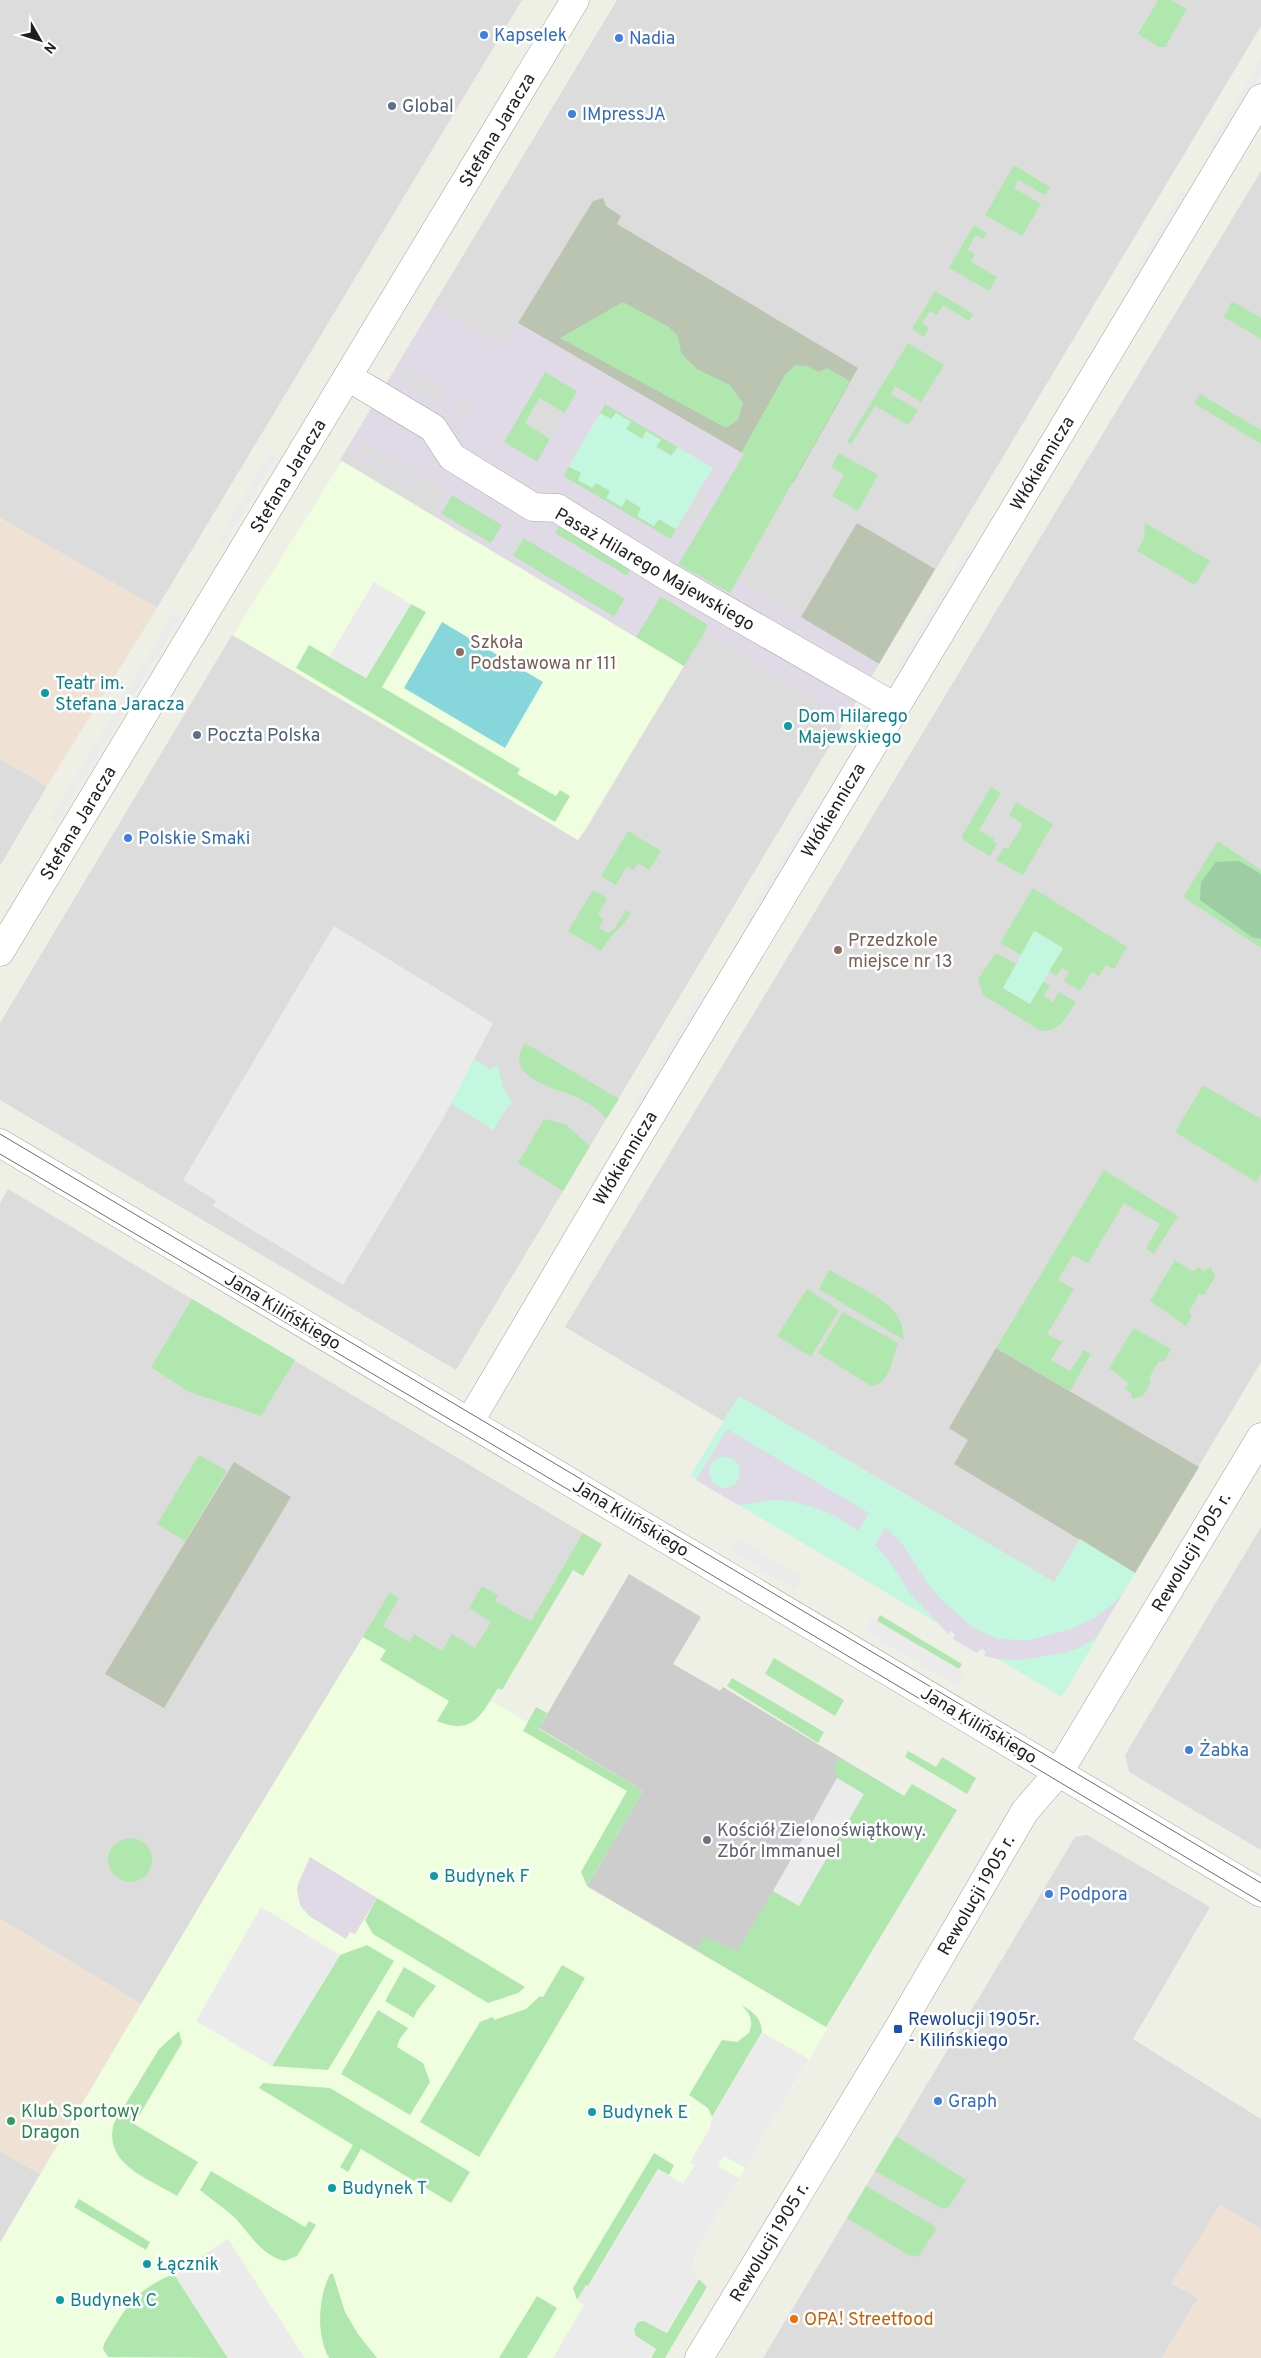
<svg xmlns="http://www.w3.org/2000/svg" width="1261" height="2358" viewBox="0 0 1261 2358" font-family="Overpass,sans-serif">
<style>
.residential{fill:#dddcdc}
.commercial{fill:#efe2d5}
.education{fill:#f0fee0}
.religious{fill:#cdcdcd}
.construction{fill:#bbc3b1}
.grass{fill:#b0e7ae}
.forest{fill:#9ccda3}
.park{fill:#c4f7df}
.pitch{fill:#87d6db}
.parking{fill:#ebebeb}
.plaza{fill:#dfdae5;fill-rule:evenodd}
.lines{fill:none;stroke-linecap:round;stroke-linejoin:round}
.pedestrian-casing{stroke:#a3a3a3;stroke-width:29}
.minor-casing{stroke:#a3a3a3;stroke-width:29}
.tertiary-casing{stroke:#a3a3a3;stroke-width:29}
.pedestrian{stroke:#fff;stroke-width:28}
.minor{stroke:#fff;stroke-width:28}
.tertiary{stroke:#fff;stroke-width:28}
.tram{stroke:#6d6d6d;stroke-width:1}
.shop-dot{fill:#3f7fe0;stroke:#fff;stroke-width:2}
.service-dot{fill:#5c6f8a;stroke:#fff;stroke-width:2}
.education-dot{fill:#8d6e63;stroke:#fff;stroke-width:2}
.culture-dot{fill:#0f9aa8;stroke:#fff;stroke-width:2}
.worship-dot{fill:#6b7280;stroke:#fff;stroke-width:2}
.transit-dot{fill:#1a4fb4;stroke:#fff;stroke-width:2}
.leisure-dot{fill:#2e9e5b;stroke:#fff;stroke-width:2}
.food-dot{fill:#e8710a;stroke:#fff;stroke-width:2}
.labels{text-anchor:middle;stroke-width:5;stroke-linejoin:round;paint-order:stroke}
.shop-label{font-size:18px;fill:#366cbe;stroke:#fff;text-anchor:start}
.service-label{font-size:18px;fill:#4e5e75;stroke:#fff;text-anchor:start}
.street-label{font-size:18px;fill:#1f1f1f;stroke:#fff}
.education-label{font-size:18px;fill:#785e54;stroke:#fff;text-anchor:start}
.culture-label{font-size:18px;fill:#0d838f;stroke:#fff;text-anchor:start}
.worship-label{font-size:18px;fill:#5b616d;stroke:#fff;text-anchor:start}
.transit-label{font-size:18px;fill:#164399;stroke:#fff;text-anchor:start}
.leisure-label{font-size:18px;fill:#27864d;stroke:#fff;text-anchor:start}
.food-label{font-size:18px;fill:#c56008;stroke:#fff;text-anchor:start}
</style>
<rect width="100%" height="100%" fill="#eeefe5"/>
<path class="residential" d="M0 0H522L157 608 0 518Z
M617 0H1261V26L456 1370 0 1100V1023L232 635 578 840 587 828 683 666 340 460Z
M1261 171V1362L1135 1573 1080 1539 1055 1583 739 1396 723 1421 565 1327Z
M0 759 47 786 0 866Z
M8 1189 583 1533 534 1616 475 1708 363 1637 141 2004 0 1919V1204Z
M1261 1527V1850L1129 1772 1125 1755Z
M1087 1835 1210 1907 1133 2039 1261 2119V2229L1220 2205 1172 2283 1198 2298 1162 2358H763L1075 1837Z
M0 2151 40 2174 0 2243Z"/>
<path class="commercial" d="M0 518 157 608 47 786 0 759Z
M0 1919 141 2004 40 2174 0 2151Z
M1220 2205 1261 2229V2358H1162L1198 2298 1172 2282Z"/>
<path class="education" d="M342 461 684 666 578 840 233 635Z
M363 1637 386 1650 490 1700 643 1791 587 1887 828 2028 696 2251 693 2268 699 2279 707 2287 665 2358H0V2243L228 1858Z"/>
<path class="religious" d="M629 1574 701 1617 673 1664 720 1691 723 1687 924 1808 802 2013 587 1886 643 1791 539 1728Z"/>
<path class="construction" d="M603 198 606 206 621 216 617 224 858 368 793 483 518 323 593 201Z
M857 523 935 569 879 664 801 617Z
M996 1348 1199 1467 1135 1573 954 1464 968 1440 949 1428Z
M234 1462 291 1497 164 1708 105 1674Z"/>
<path class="grass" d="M1158 0H1171L1187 9 1165 47H1159L1138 34Z
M1014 165 1050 187 1045 195 1018 180 1014 188 1041 204 1022 236 985 215Z
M974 225 987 233 983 239 976 235 967 250 975 254 971 262 997 277 989 291 949 268Z
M935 291 973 314 969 321 943 305 937 315 930 311 922 323 929 328 924 337 912 329Z
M1232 301 1261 318V339L1224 317Z
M623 302 669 327 678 336 681 353 697 369 730 385 743 403 738 420 726 428 560 338Z
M908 343 944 365 921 402 895 386 891 394 918 410 908 425 875 406 851 444 847 442Z
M796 365 807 366 819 372 827 368 850 381 730 593 678 564 743 455 741 453 786 373Z
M545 372 578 391 565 413 539 398 525 423 550 439 537 462 503 442Z
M1200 394 1261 430V444L1194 403Z
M605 404 678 447 672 456 656 446 661 439H642L626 429 630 421 616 413 612 420 600 413Z
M839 453 878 475 858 511 832 496 844 475 831 467Z
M568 466 582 473 578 480 596 482 611 491 607 497 626 499 642 508 637 516 654 526 658 519 676 529 670 540 563 476Z
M452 495 502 525 491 544 441 514Z
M564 519 635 561 627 576 555 533Z
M1145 523 1210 561 1195 585 1137 551 1144 538Z
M524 538 625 599 614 617 513 556Z
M660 596 709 625 684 666 636 637Z
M411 604 426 612 382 687 520 769 517 774 556 796 560 790 570 796 555 822 296 668 309 645 366 678Z
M991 787 1001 793 979 830 994 839 993 841 997 844 990 856 964 841 962 836Z
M1016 802 1053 824 1023 875 996 860 1004 847 1008 849 1023 824 1009 815Z
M628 831 661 851 649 870 638 863 634 870 627 866 616 885 601 876Z
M1218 841 1261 870V948L1183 897Z
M1033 888 1127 947 1114 969 1106 965 1099 976 1092 972 1080 991 1064 981 1069 972 1062 968 1056 976 1049 971 1063 948 1035 931 1021 955 1000 943Z
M593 890 607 898 598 915 604 919 599 928 608 933 614 929 626 910 631 913C621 929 610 935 601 951L568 931Z
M996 953 1016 964 1003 988 1030 1004 1043 981 1050 986 1044 996 1053 1002 1059 992 1076 1002C1067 1016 1060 1032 1041 1031L983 995 978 979Z
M525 1043 619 1099 606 1119C600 1110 591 1105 582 1100 562 1088 500 1081 525 1043Z
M1203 1085 1261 1119V1174L1256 1182 1175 1132Z
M544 1119 565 1124 590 1146 563 1191 518 1163Z
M1104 1170 1178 1216 1154 1254 1146 1248 1160 1224 1124 1203 1088 1263 1073 1255 1058 1280 1074 1289 1047 1334 1062 1342 1051 1360 1070 1371 1084 1350 1091 1354 1070 1391 996 1348Z
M1175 1260 1192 1271H1195L1198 1267 1204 1271 1211 1267 1215 1277 1204 1295 1199 1294 1189 1312 1192 1316 1186 1326 1150 1301Z
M829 1270C848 1281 884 1297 896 1314 902 1322 903 1330 904 1340L819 1289Z
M807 1289 839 1310 811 1357 777 1336Z
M192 1299 295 1360 261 1416 189 1392 151 1367Z
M843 1312 898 1343C892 1359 890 1385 871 1386L818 1353Z
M1134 1328 1171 1349 1164 1362 1159 1361 1149 1378 1151 1382 1143 1396 1133 1399 1130 1392 1125 1388 1128 1384 1126 1381 1109 1368Z
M199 1455 227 1471 185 1541 157 1524Z
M583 1533 602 1544 583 1576 573 1570 502 1690 498 1688C481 1715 473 1736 437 1721L449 1701 380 1660 386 1650 363 1637 390 1592 399 1598 383 1626 409 1642 414 1634 442 1651 452 1634 475 1648 491 1622 469 1608 482 1586 498 1595 495 1601 531 1621Z
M880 1615 962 1664 959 1669 877 1621Z
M774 1658 844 1700 835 1716 765 1674Z
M732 1678 824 1732 818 1743 727 1686Z
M536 1707 547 1713 539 1729 643 1791 587 1886 581 1872 627 1791 523 1731Z
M908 1751 936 1767 942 1757 976 1778 967 1794 905 1757Z
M839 1758 904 1796 912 1784 957 1810 826 2027 661 1929 697 1949 704 1937 737 1951 773 1891 799 1906 863 1794 837 1778 834 1767Z
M108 1860a22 22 0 1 1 44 0a22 22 0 1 1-44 0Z
M377 1898 525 1987 518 1993 488 2003 373 1934 365 1920Z
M367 1945 394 1961 328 2070 272 2066 340 1955Z
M562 1965 585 1978 479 2157 420 2122 480 2022 493 2017 494 2020 526 2009 540 1996 543 1997Z
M404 1967 436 1986C430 1995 415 2011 414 2018L385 2001Z
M741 2005C753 2012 761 2017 762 2032L712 2117 708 2108 689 2095 722 2040 737 2042 749 2033C754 2021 750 2013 741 2005Z
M378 2010 408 2028 399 2040 397 2047 423 2063 430 2082 410 2115 341 2074Z
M179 2031 182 2043 134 2124 198 2162 177 2196C149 2179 102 2164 114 2123L159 2049Z
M263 2083 330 2088 470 2172 451 2203 361 2149 348 2172 340 2167 353 2145 259 2088Z
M896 2136 966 2180 949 2207 943 2209 875 2171Z
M654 2153 674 2165 669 2175 658 2169 588 2286H586L577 2300 573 2288Z
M211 2171 305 2227 309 2221 316 2225 297 2256 284 2261C261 2254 252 2237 237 2220 226 2209 212 2200 200 2190Z
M866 2186 933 2225 936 2230 918 2257 914 2255 912 2257 847 2218Z
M79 2199 150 2242 146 2250 74 2207Z
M174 2274 228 2358 108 2357 103 2349 104 2344C124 2310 135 2289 174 2274Z
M330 2274H333L345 2312 358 2334 377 2358H329C316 2334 318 2298 330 2274Z
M699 2279 707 2287 665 2358H651L656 2349 634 2335V2329L638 2322 646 2320 667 2333Z
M537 2296 557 2308 527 2358H499Z"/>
<path class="forest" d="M1239 861 1261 874V939L1252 937 1200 900 1201 882 1216 862Z"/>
<path class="park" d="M600 413 611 419 616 413 631 422 626 429 642 439 646 431 661 440 656 447 671 456 678 447 713 468 676 529 659 519 654 526 637 516 641 508 626 499 622 507 606 498 610 491 596 483 592 488 578 480 581 473 568 466Z
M1034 931 1063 948 1030 1004 1003 988Z
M474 1059 490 1069 498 1065 503 1088 513 1104 509 1105 493 1130 450 1103Z
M739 1396 1054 1582 1080 1539 1135 1573 1062 1697 690 1476Z"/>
<path class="pitch" d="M442 622 543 682 505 748 404 688Z"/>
<path class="parking" d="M1261 59V73L1215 150 1209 147Z
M1182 191 1188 194 1135 284 1128 281Z
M271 451 277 455 224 544 218 540Z
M967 549 974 553 903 670 898 666Z
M374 582 411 604 366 678 329 657Z
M174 612 181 616 57 823 50 819Z
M812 807 819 811 751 925 744 921Z
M334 926 493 1023 444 1117 343 1285 213 1206 216 1201 183 1180Z
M700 993 706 997 639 1111 633 1107Z
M738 1539 802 1577 795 1589 731 1551Z
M872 1618 965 1673 957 1686 864 1631Z
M837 1778 864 1794 799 1906 773 1891Z
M261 1907 340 1955 272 2066 196 2021Z
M762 2032 809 2059 745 2168 724 2156 718 2166 739 2178 696 2251 693 2268 699 2279 666 2333 642 2320 638 2322 634 2329 636 2337 656 2349 651 2358H553L584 2305 577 2300 586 2285 588 2286 658 2169 683 2184 695 2165 690 2162 710 2128 712 2117Z
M228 2239 304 2357 305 2358H228L174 2274Z"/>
<path class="plaza" d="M434 305 503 346 518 323 744 454 678 565 730 593 738 580 879 664 845 718 704 632 708 625 661 596 636 637 433 515 447 492 422 476 415 489 346 451ZM403 366 444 391 438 401 397 377ZM545 372 577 391 537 462 504 442ZM460 401 470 407 465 416 455 409ZM605 404 713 468 671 539 563 476ZM363 441 418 473 412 483 360 453 359 448ZM702 493 708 497 685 535 679 531ZM452 495 502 525 491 543 441 514ZM563 519 635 562 627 576 555 533ZM515 533 625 598 614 617 505 551Z
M727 1429 869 1513 858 1531 830 1513 793 1501 773 1500 738 1505 696 1480ZM723 1456 731 1458 737 1462 740 1469 739 1478 735 1484 727 1488 719 1487 712 1482 709 1474 710 1466 715 1459Z
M885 1527 902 1544 928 1584 943 1601 972 1627 997 1639 1030 1640 1071 1629 1094 1618 1112 1605 1123 1593 1096 1638 1079 1648 1059 1654 1020 1660 998 1659 984 1656 986 1652 981 1649 977 1653 953 1639 955 1634 950 1631 948 1634 910 1593 887 1558 875 1545Z
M310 1857 377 1898 355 1934 350 1932 346 1939 309 1916 300 1905 297 1891 298 1884Z"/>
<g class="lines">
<g class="pedestrian-casing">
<path id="pedestrian" d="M348 377 433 428 452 457 533 507 557 508 665 575 895 707"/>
</g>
<g class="minor-casing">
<path id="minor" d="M470 1421 633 1145 1261 98"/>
</g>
<g class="tertiary-casing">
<path id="tertiary" d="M0 952 575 0
M0 1143 1261 1893
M699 2358 898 2029 1025 1811 1059 1772 1261 1437"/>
</g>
<use href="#pedestrian" class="pedestrian"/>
<use href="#minor" class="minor"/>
<use href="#tertiary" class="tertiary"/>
<path class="tram" d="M0 1134 1261 1883
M0 1154 500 1449 1261 1902"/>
</g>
<g class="shop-dot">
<circle cx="484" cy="35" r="5"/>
<circle cx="619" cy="38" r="5"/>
<circle cx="572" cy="114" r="5"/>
<circle cx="128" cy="838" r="5"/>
<circle cx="1189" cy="1750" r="5"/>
<circle cx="1049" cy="1894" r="5"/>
<circle cx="938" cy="2101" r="5"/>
</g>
<g class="service-dot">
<circle cx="392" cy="106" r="5"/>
<circle cx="197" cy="735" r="5"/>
</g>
<g class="education-dot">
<circle cx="460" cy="652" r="5"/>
<circle cx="838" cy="950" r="5"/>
</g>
<g class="culture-dot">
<circle cx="45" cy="693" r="5"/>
<circle cx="788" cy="726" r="5"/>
<circle cx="434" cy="1876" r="5"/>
<circle cx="592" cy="2112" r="5"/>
<circle cx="332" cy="2188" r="5"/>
<circle cx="147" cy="2264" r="5"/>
<circle cx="60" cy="2300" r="5"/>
</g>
<circle class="worship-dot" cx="707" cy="1840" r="5"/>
<rect class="transit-dot" x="893" y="2024" width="10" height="10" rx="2.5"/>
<circle class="leisure-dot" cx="11" cy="2121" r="5"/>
<circle class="food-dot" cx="794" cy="2319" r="5"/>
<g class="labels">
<g class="shop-label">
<text x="494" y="41">Kapselek</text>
<text x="629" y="44">Nadia</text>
<text x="582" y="120">IMpressJA</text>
<text x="138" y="844">Polskie Smaki</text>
<text x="1199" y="1756">Żabka</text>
<text x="1059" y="1900">Podpora</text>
<text x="948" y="2107">Graph</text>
</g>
<g class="service-label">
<text x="402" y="112">Global</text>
<text x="207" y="741">Poczta Polska</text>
</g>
<g class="street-label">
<text transform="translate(497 130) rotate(-59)" y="6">Stefana Jaracza</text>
<text transform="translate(1042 463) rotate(-59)" y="6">Włókiennicza</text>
<text transform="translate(288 476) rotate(-59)" y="6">Stefana Jaracza</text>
<text transform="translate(655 569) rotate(30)" y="6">Pasaż Hilarego Majewskiego</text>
<text transform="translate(833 810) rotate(-59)" y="6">Włókiennicza</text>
<text transform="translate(78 823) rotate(-59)" y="6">Stefana Jaracza</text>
<text transform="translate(625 1158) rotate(-59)" y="6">Włókiennicza</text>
<text transform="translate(283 1311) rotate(31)" y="6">Jana Kilińskiego</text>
<text transform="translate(631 1518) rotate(31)" y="6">Jana Kilińskiego</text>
<text transform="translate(1191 1552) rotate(-59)" y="6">Rewolucji 1905 r.</text>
<text transform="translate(979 1725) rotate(31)" y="6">Jana Kilińskiego</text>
<text transform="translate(976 1895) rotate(-60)" y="6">Rewolucji 1905 r.</text>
<text transform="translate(769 2242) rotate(-59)" y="6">Rewolucji 1905 r.</text>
</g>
<g class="education-label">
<text x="470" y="648">Szkoła<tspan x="470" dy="21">Podstawowa nr 111</tspan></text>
<text x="848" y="946">Przedzkole<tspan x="848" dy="21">miejsce nr 13</tspan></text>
</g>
<g class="culture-label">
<text x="55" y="689">Teatr im.<tspan x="55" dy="21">Stefana Jaracza</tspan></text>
<text x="798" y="722">Dom Hilarego<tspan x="798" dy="21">Majewskiego</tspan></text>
<text x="444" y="1882">Budynek F</text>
<text x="602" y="2118">Budynek E</text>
<text x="342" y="2194">Budynek T</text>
<text x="157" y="2270">Łącznik</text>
<text x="70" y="2306">Budynek C</text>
</g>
<g class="worship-label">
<text x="717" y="1836">Kościół Zielonoświątkowy.<tspan x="717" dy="21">Zbór Immanuel</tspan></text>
</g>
<g class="transit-label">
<text x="908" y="2025">Rewolucji 1905r.<tspan x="908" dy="21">- Kilińskiego</tspan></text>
</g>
<g class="leisure-label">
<text x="21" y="2117">Klub Sportowy<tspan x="21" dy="21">Dragon</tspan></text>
</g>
<g class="food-label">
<text x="804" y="2325">OPA! Streetfood</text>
</g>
</g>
<g transform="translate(40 40) rotate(129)" stroke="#ffffff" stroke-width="4" paint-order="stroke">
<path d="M0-4L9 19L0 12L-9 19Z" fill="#1f1f1f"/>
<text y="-8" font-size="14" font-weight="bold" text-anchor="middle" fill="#1f1f1f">N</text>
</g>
</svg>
